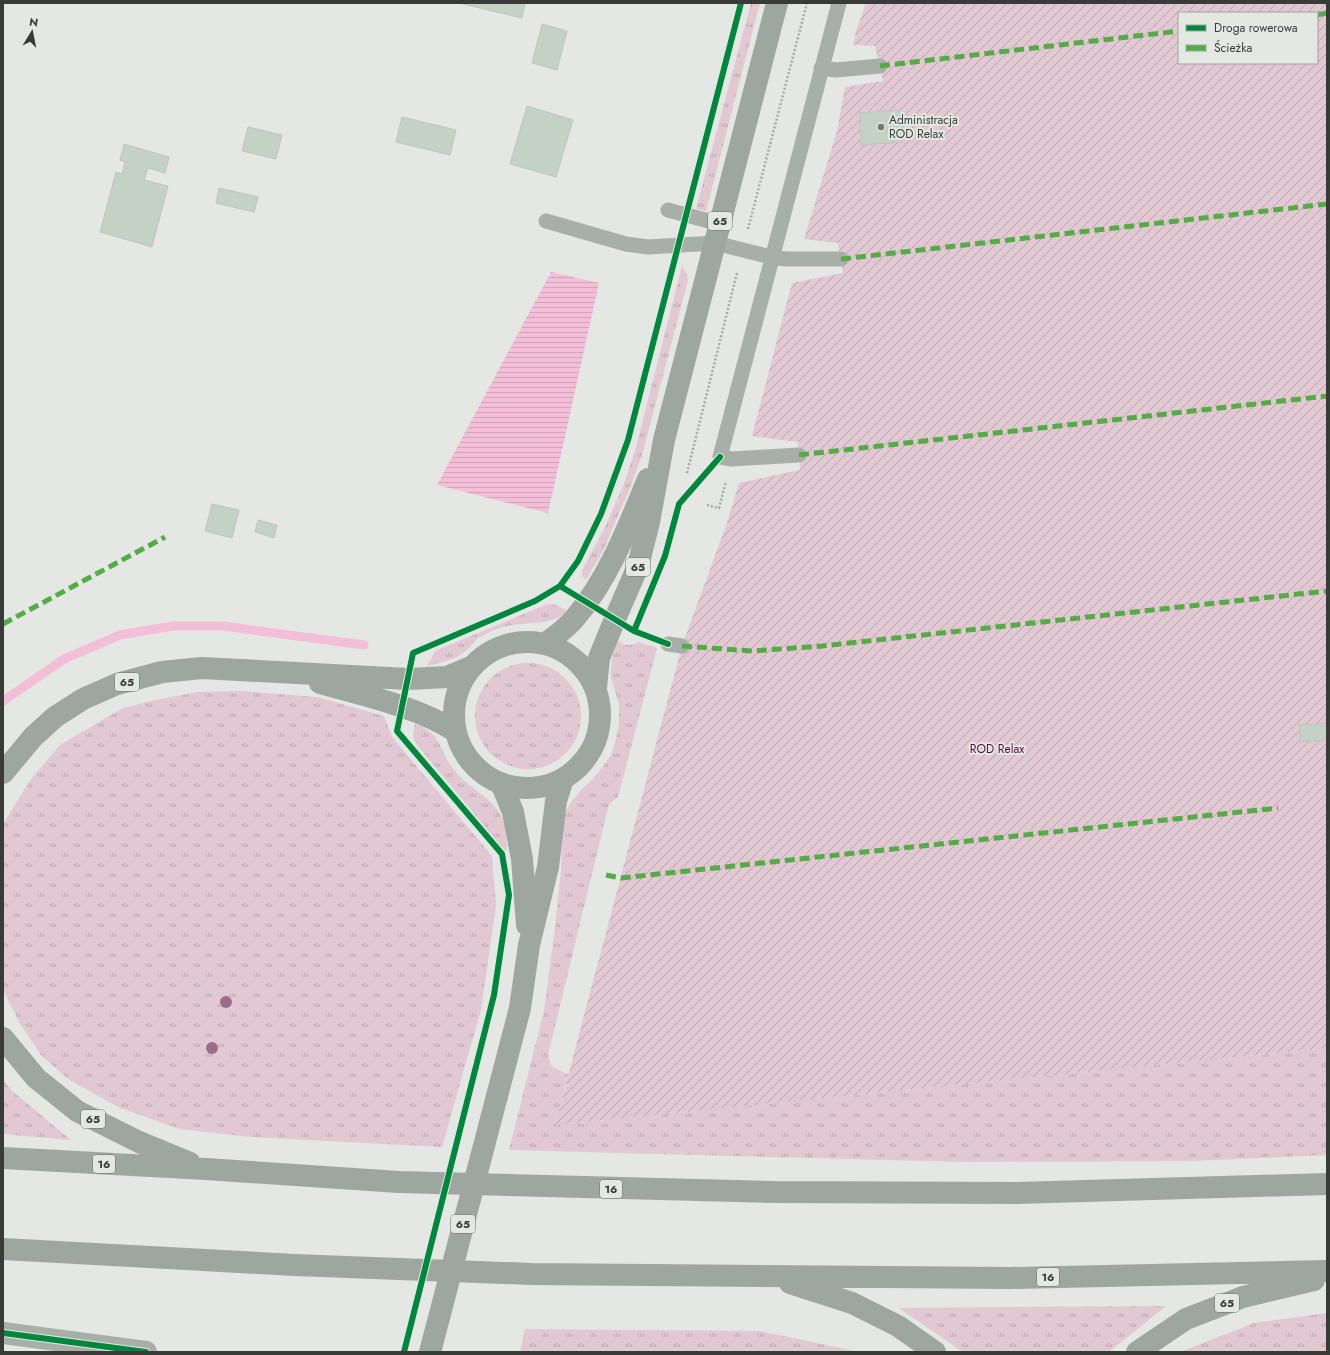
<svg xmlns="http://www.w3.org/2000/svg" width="1330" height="1355" viewBox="0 0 1330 1355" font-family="Jost,sans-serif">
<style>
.grass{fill:url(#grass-tufts)}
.garden{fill:url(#garden-furrows);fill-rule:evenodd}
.water{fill:url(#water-rules)}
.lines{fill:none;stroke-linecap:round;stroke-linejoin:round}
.stream{stroke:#f3bfd8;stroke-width:9}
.building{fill:#c4d2c6;stroke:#c1c3c1}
.path{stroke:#a4aaa5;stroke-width:2.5;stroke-dasharray:2 2;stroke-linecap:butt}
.lane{stroke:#a8afa8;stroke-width:15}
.street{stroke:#a8afa8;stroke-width:22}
.primary{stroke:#9ea79f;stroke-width:22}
.primary-bridge{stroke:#9ea79f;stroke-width:22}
.quiet{stroke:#55ac46;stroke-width:5;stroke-dasharray:10 5;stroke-linecap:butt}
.cycleway-casing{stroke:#e3e8e3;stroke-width:8}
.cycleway{stroke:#00873e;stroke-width:6}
.tree{fill:#9c6d8a}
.poi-dot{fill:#757775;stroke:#e3e8e3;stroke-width:1.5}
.labels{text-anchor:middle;stroke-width:4;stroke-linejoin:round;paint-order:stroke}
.shield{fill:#e3e8e3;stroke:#6c6f6c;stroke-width:1}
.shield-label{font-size:11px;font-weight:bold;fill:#393b39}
.poi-label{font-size:12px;fill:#393b39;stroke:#e3e8e3;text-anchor:start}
.park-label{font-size:12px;fill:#610940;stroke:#e3e8e3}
</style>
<defs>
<pattern id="grass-tufts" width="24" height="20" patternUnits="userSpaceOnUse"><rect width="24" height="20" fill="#e1c8d3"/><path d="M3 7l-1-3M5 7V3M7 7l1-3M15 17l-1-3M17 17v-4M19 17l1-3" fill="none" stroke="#b7a4ac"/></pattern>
<pattern id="garden-furrows" width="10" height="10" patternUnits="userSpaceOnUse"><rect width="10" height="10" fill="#e1c8d3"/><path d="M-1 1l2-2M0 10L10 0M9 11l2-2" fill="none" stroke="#b7a4ac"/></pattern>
<pattern id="water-rules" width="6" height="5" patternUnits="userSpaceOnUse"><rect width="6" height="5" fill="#f3bfd8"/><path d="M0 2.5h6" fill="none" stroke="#d1a5ba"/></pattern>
</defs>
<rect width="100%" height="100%" fill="#e4e7e4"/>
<path class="grass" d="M751 3H760L706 211 696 209Z
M682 266 686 273 688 280 643 452 632 483 617 518 604 549 586 580 582 576V571L605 527 624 484 636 447Z
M553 604 569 611 558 618 544 622 511 625 494 630 478 638 468 649 457 657 443 662 427 666 435 651 545 605Z
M618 641C624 646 632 646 639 642L657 648 618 797 609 804 548 1055 552 1067 568 1074 555 1125 1327 1048V1155L1191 1161 966 1162 509 1150 544 1011 555 927 561 871 562 825 566 811 572 801 582 789 592 780 602 768 611 755 616 739 619 722V704L611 678V669L613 654Z
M475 716a53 53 0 1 1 106 0a53 53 0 1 1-106 0Z
M242 691 317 697 384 716 392 737 492 856 496 905 481 1010 442 1147 251 1137 180 1129 120 1108 68 1079 41 1055 19 1022 3 990V824L31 779 60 745 123 708 155 700 198 692Z
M415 724C443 733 439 752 455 771 469 789 493 797 503 819 507 828 507 842 506 852L417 745 413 737Z
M3 1079 11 1090 71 1140 3 1134Z
M1166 1306 1109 1352H963L899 1308Z
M1327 1313V1352H1180L1254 1323Z
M525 1329 760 1331 850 1350 854 1352H520Z"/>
<path class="garden" d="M866 3H1327V1048L555 1125 682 646 728 520 739 483 800 470 798 442 752 436 792 283 843 273 838 243 804 239 837 131 845 87 883 81 875 46 853 45 856 31ZM1179 13H1317V63H1179Z"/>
<path class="water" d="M551 272 599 283 548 513 437 485Z"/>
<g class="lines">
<path class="stream" d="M3 701 64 659 120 635 173 626H223L364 645"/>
</g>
<path class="building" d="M459 3H525L522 18Z
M542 24 567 31 557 70 532 63Z
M527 106 573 120 556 177 510 164Z
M900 110 902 142 861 145 860 113Z
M402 117 456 130 450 155 396 142Z
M248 127 282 135 276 159 242 151Z
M124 144 169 157 165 173 148 168 144 180 168 186 152 247 100 232 116 172 122 174 125 162 120 160Z
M219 188 258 197 254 212 216 203Z
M212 504 239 510 232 538 205 531Z
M258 520 277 525 274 538 255 532Z
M1327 723V740L1300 742 1299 725Z"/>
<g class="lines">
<path class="path" d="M748 229 807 3
M687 473 737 273
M707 505 719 508 726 481"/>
<path class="lane" d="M821 68 836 70 880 66
M668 210 720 224
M546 221 626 244 648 247 715 243 771 257 786 259H841
M799 455 732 459 720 457 839 3
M668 644 682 646"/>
<path class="street" d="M3 1333 146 1352"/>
<path class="primary" d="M454 715a73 73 0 1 1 146 0a73 73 0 1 1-146 0Z
M545 644C555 636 567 628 575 618 609 578 628 527 648 479
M320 683C365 696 415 706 455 731
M596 688 599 658 615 619 638 566 649 522 664 440 777 3
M3 773 33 737 55 717 83 699 117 684 162 672 202 668 408 679 447 677 471 667
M501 783 513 812 522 859 527 925
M3 1038 36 1078 77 1111 139 1142 190 1163
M497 1096 520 1008 529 945 548 867 556 801 563 779
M3 1158 206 1169 399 1182 773 1192 1017 1193 1327 1184
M3 1249 295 1265 532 1274 1011 1278 1327 1271
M790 1283 852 1303 898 1326 935 1352
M1137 1352 1186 1319 1243 1297 1314 1280"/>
<path class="primary-bridge" d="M430 1352 497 1096"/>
<path class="quiet" d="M1317 15 1327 13
M880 66 1179 31
M841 259 1327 204
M799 455 1327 396
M3 624 165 537
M682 646 752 651 822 646 1327 591
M606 875 621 878 1278 808"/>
<g class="cycleway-casing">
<path id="cycleway" d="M560 586 634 631 668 644
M634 631 665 556 679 504 720 457
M3 1333 146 1352
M404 1352 494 995 509 895 502 854 397 731 413 653 535 601 560 586 578 561 601 514 628 440 741 3"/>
</g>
<use href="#cycleway" class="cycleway"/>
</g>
<g class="tree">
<circle cx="226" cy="1002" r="6"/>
<circle cx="212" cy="1048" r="6"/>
</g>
<circle class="poi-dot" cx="881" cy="127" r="4"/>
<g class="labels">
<g class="shield">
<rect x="708" y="212" width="24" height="18" rx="3"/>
<rect x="626" y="558" width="24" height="18" rx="3"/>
<rect x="115" y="673" width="24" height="18" rx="3"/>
<rect x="81" y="1110" width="24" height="18" rx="3"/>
<rect x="93" y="1155" width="22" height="18" rx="3"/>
<rect x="600" y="1180" width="22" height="18" rx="3"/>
<rect x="451" y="1215" width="24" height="18" rx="3"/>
<rect x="1037" y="1268" width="22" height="18" rx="3"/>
<rect x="1215" y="1294" width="24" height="18" rx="3"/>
</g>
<g class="shield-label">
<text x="720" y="225">65</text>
<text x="638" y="571">65</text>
<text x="127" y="686">65</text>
<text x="93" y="1123">65</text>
<text x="104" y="1168">16</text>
<text x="611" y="1193">16</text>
<text x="463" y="1228">65</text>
<text x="1048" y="1281">16</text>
<text x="1227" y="1307">65</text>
</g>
<g class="poi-label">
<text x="889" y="124">Administracja<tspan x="889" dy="14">ROD Relax</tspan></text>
</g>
<g class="park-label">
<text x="997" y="753">ROD Relax</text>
</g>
</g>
<rect width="1330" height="1355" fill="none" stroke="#393b39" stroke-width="8"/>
<rect x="1178" y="12" width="140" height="52" fill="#e3e8e3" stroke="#9fa39f"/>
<rect x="1186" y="25" width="20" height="6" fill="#00873e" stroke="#9fa39f"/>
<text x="1214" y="32" font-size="12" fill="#393b39">Droga rowerowa</text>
<rect x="1186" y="45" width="20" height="6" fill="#55ac46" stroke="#9fa39f"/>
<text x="1214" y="52" font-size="12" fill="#393b39">Ścieżka</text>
<g transform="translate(32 32) rotate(10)" stroke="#e3e8e3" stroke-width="3" paint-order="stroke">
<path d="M0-3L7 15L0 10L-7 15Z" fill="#393b39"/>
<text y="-6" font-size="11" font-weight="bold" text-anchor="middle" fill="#393b39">N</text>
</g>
</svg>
